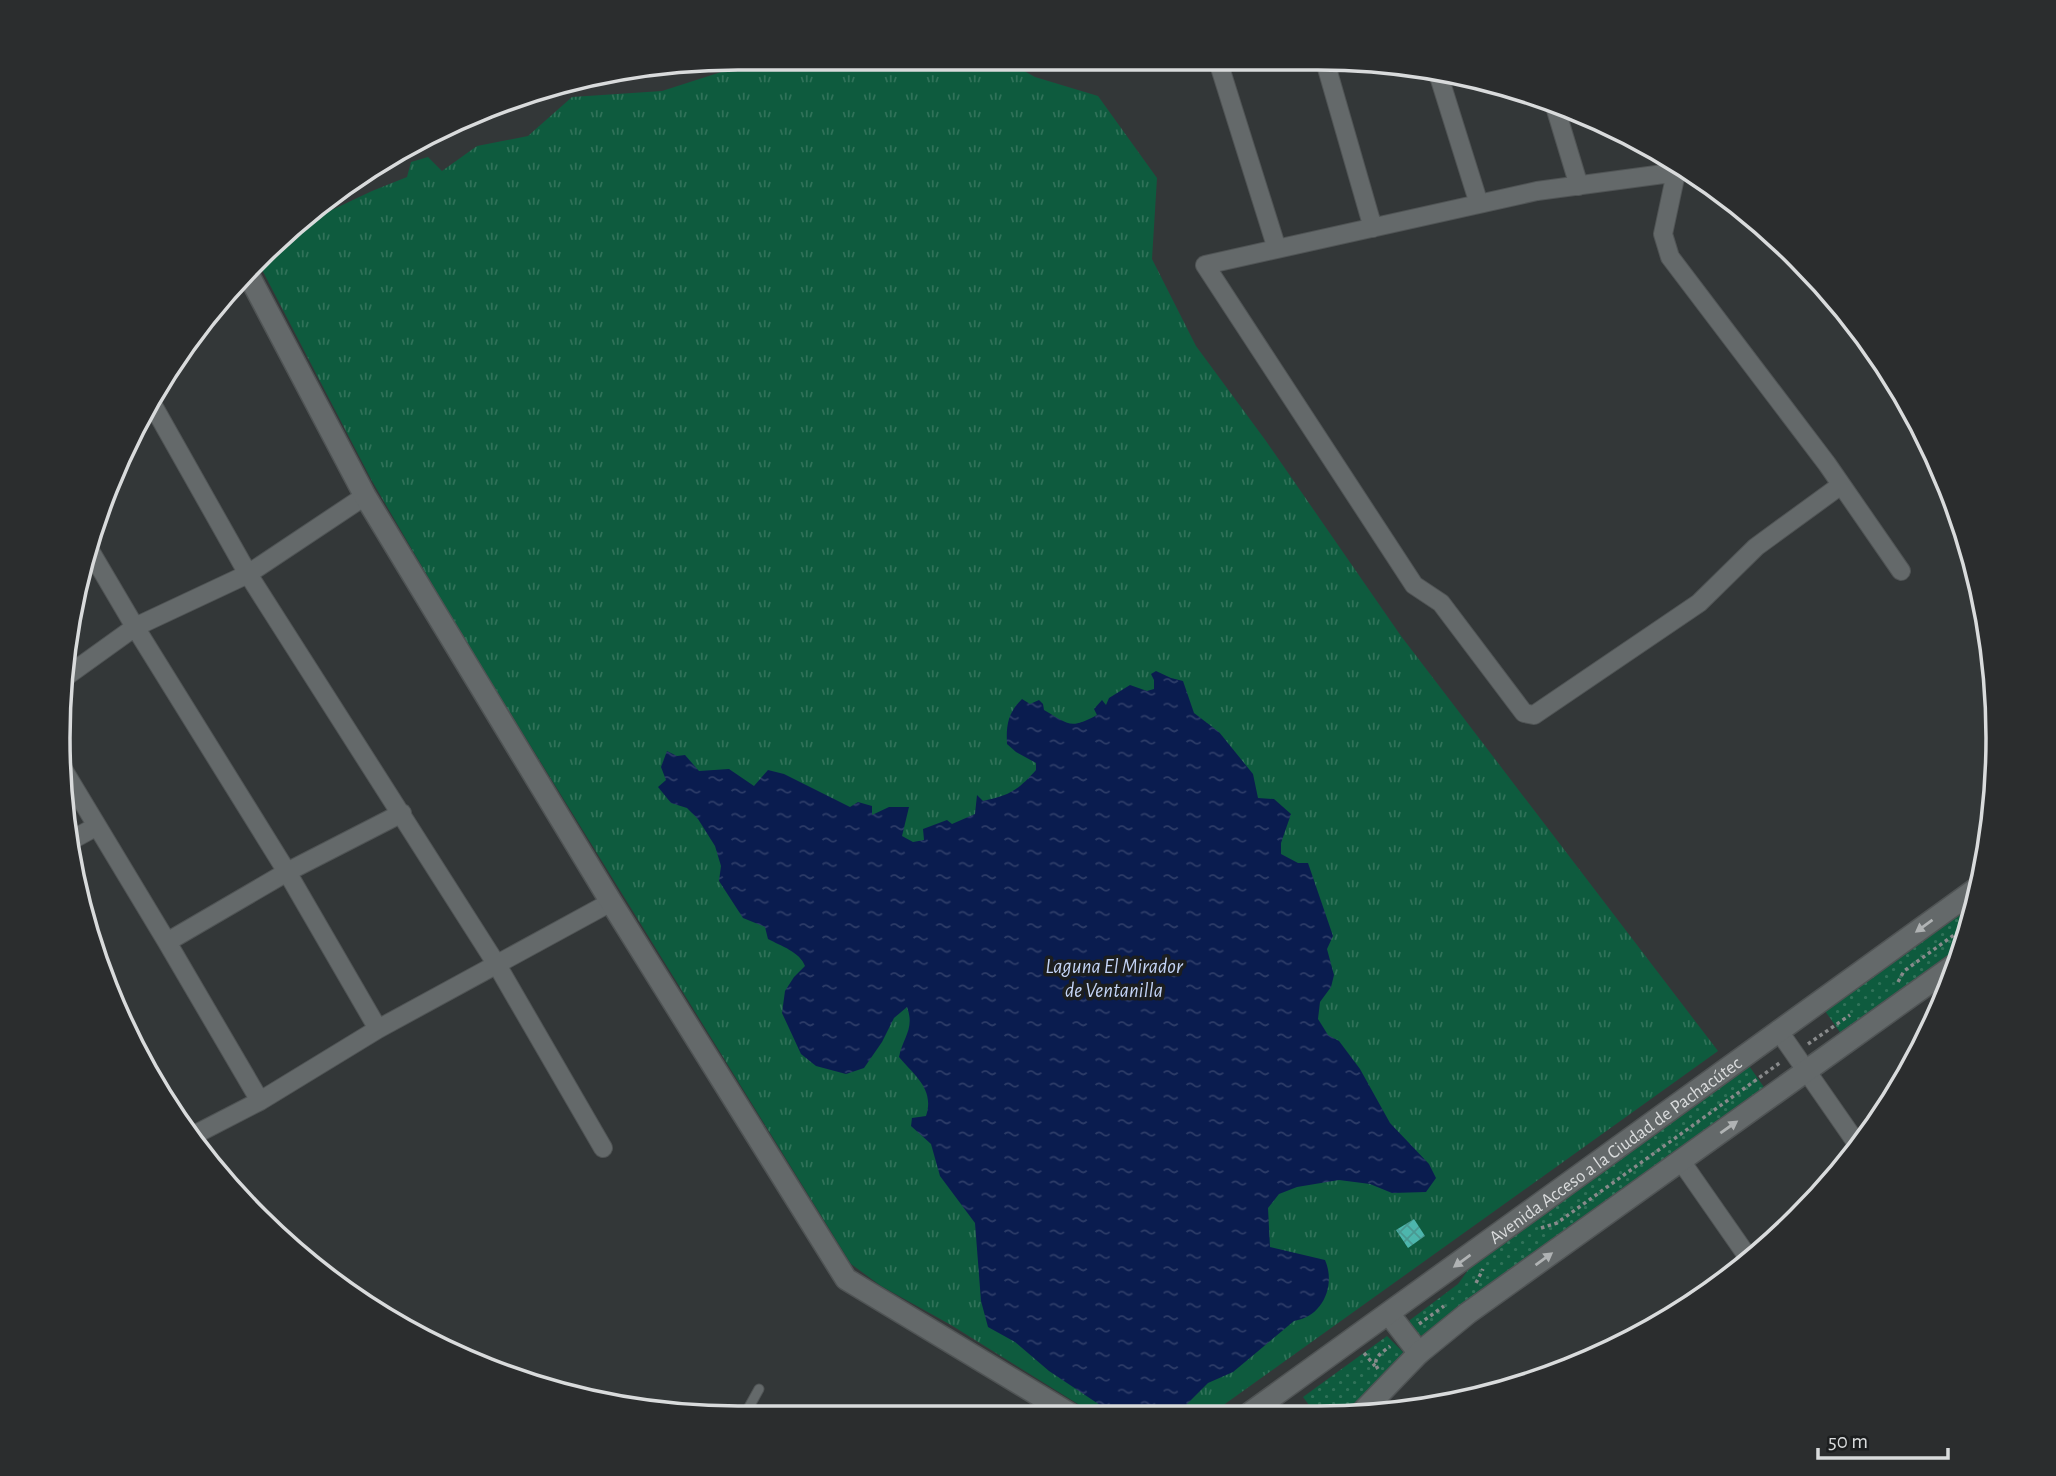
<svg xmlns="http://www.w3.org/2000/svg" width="2056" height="1476" viewBox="0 0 2056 1476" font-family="'Alegreya Sans',sans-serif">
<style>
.grass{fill:url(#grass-dots)}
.park{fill:url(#park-tufts)}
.water{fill:url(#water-ripples)}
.building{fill:url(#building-cross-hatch)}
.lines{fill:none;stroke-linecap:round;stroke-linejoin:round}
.service-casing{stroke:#505455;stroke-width:11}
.minor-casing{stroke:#505455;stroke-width:20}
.tertiary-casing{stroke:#505455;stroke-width:24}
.secondary-casing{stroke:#505455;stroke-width:24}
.path{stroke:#888a8b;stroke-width:3.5;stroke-dasharray:3.5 3.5;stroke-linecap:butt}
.service{stroke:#64696a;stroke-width:9}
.minor{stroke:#64696a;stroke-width:18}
.tertiary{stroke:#64696a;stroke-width:21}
.secondary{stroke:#64696a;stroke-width:21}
.oneway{fill:#b0b3b4}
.labels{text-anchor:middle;stroke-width:7;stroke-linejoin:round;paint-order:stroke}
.street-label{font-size:19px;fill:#d9dbdc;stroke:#1c1e1f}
.water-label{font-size:21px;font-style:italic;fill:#c4d4f6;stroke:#1c1e1f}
.rim{fill:none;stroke:#d9dbdc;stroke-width:3.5}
</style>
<defs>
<pattern id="grass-dots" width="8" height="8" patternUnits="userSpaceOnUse" patternTransform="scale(1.75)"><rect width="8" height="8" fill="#0e5b3e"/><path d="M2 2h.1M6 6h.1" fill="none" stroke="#307259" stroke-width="1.8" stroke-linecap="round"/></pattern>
<pattern id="park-tufts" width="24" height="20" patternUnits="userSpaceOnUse" patternTransform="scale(1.75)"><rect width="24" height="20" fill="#0e5b3e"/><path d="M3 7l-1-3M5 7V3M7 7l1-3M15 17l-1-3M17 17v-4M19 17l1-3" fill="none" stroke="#307259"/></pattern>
<pattern id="water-ripples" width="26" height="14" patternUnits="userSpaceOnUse" patternTransform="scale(1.75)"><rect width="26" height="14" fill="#0a1c4f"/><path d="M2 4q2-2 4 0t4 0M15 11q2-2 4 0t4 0" fill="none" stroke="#2d3c68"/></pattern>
<pattern id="building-cross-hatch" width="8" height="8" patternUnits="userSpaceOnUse" patternTransform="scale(1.75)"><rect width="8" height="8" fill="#4db6ad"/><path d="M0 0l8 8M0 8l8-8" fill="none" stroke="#4a9992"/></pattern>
</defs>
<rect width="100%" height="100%" fill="#333738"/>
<path class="grass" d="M1978 897 1975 914 1962 948 1842 1035 1823 1008Z
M1747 1063 1766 1090 1425 1335 1416 1336 1409 1324 1410 1320 1458 1284 1474 1262Z
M1387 1336 1403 1352 1402 1355 1347 1413H1315L1303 1397Z"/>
<path class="park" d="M765 58H1001L1035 77 1098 96 1157 178 1152 259 1196 346 1266 441 1401 636 1718 1051 1211 1414H1094L951 1325 881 1286 851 1264 459 630 372 481 258 262 300 225 372 191 407 177 411 162 428 157 442 171 477 146 528 136 572 97 662 91Z"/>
<path class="water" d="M1156 671 1171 678 1183 681 1194 713 1219 732 1253 774 1258 798 1274 799 1291 814 1281 843V854L1298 863H1308L1333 936 1327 949 1334 975 1331 987 1320 1002 1318 1019 1328 1035 1339 1041 1360 1069 1390 1123 1429 1164 1436 1178 1426 1192 1392 1193 1370 1184 1339 1180 1297 1187 1279 1194 1268 1208 1270 1247 1325 1260C1336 1285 1323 1317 1294 1321L1233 1372 1208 1383 1177 1414H1129L1100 1405 1049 1371 1015 1342 988 1327 981 1301 975 1223 940 1176 931 1144 911 1126 912 1118 926 1116C935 1089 914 1075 899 1057 903 1037 915 1029 907 1007L894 1018 882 1042 864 1068 846 1074 816 1066 801 1054 782 1013 785 991 794 977 805 966C800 952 781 946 768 939L765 927 743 918 719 881 721 866 715 846 698 819 687 808 671 803 658 787 666 780 661 767 667 751 677 756 685 755 699 771 729 769 754 786 768 770 784 774 850 807 858 802 872 806V815L889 807H909L902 836 913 842 924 840 923 829 947 820 952 824 975 814 977 795 983 801C1011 795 1018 790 1036 770V763L1016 752 1007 744C1006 725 1008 713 1022 699L1030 704 1039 700 1043 704 1044 710C1069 724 1069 730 1097 715L1094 709 1102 700 1106 705 1109 698 1130 685 1147 691 1154 689V680L1151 674Z"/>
<path class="building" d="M1414 1219 1425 1236 1408 1248 1396 1230Z"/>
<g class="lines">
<g class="service-casing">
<path id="service" d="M747 1416 749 1407 759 1389"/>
</g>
<g class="minor-casing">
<path id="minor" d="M1217 58 1277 249
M1324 58 1373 228
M1437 70 1479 204
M1556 110 1579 186
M1674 165 1676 173 1663 234 1670 257 1827 464 1901 571
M1686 171 1537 191 1205 265 1414 585 1441 603 1524 713 1534 715 1699 603 1756 547 1841 485
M151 402 248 574 497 965 603 1148
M92 554 135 627 287 872 378 1029
M64 678 135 627 248 574 365 496
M64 771 167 942 260 1101
M68 842 97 826
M167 942 287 872 402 813
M1778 1030 1860 1148
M194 1135 260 1101 378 1029 611 902
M1681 1161 1750 1260"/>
</g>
<g class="tertiary-casing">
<path id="tertiary" d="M247 272 365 496 611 902 846 1279 1070 1414"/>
</g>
<g class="secondary-casing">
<g id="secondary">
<path d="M1389 1314 1419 1353"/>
<path id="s1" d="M1250 1413 1980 886"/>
<path d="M1361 1413 1419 1353 1468 1313 1957 963"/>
</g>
</g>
<path class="path" d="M1898 982 1904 971 1972 922
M1808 1044 1850 1015
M1541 1228 1557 1223 1781 1062
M1476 1283 1483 1269
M1419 1324 1444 1306
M1364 1353 1375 1366
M1378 1369C1371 1358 1382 1353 1390 1346"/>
<use href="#service" class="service"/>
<use href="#minor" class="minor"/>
<use href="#tertiary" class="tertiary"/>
<use href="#secondary" class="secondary"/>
</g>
<defs><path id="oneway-solid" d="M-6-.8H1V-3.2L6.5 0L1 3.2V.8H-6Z" transform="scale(1.75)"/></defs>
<g class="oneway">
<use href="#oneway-solid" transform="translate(1924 926) rotate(144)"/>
<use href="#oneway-solid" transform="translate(1729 1127) rotate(-35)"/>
<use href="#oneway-solid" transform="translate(1544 1259) rotate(-36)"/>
<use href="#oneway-solid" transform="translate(1462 1261) rotate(144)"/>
</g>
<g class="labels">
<g class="street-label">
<text dy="7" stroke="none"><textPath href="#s1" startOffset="450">Avenida Acceso a la Ciudad de Pachacútec</textPath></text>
</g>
<g class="water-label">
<text x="1114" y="973">Laguna El Mirador<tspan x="1114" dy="24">de Ventanilla</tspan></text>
</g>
</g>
<path d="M0 0H2056V1476H0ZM738 70H1318A668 668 0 0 1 1986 738V738A668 668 0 0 1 1318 1406H738A668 668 0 0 1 70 738V738A668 668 0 0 1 738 70Z" fill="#2b2d2e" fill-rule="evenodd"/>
<path class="rim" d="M738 70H1318A668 668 0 0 1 1986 738V738A668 668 0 0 1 1318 1406H738A668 668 0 0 1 70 738V738A668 668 0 0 1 738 70Z"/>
<path d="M1818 1448v10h130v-10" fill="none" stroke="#d9dbdc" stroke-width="3.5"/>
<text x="1828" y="1448" font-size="21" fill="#d9dbdc" stroke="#1c1e1f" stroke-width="5" paint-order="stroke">50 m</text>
</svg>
